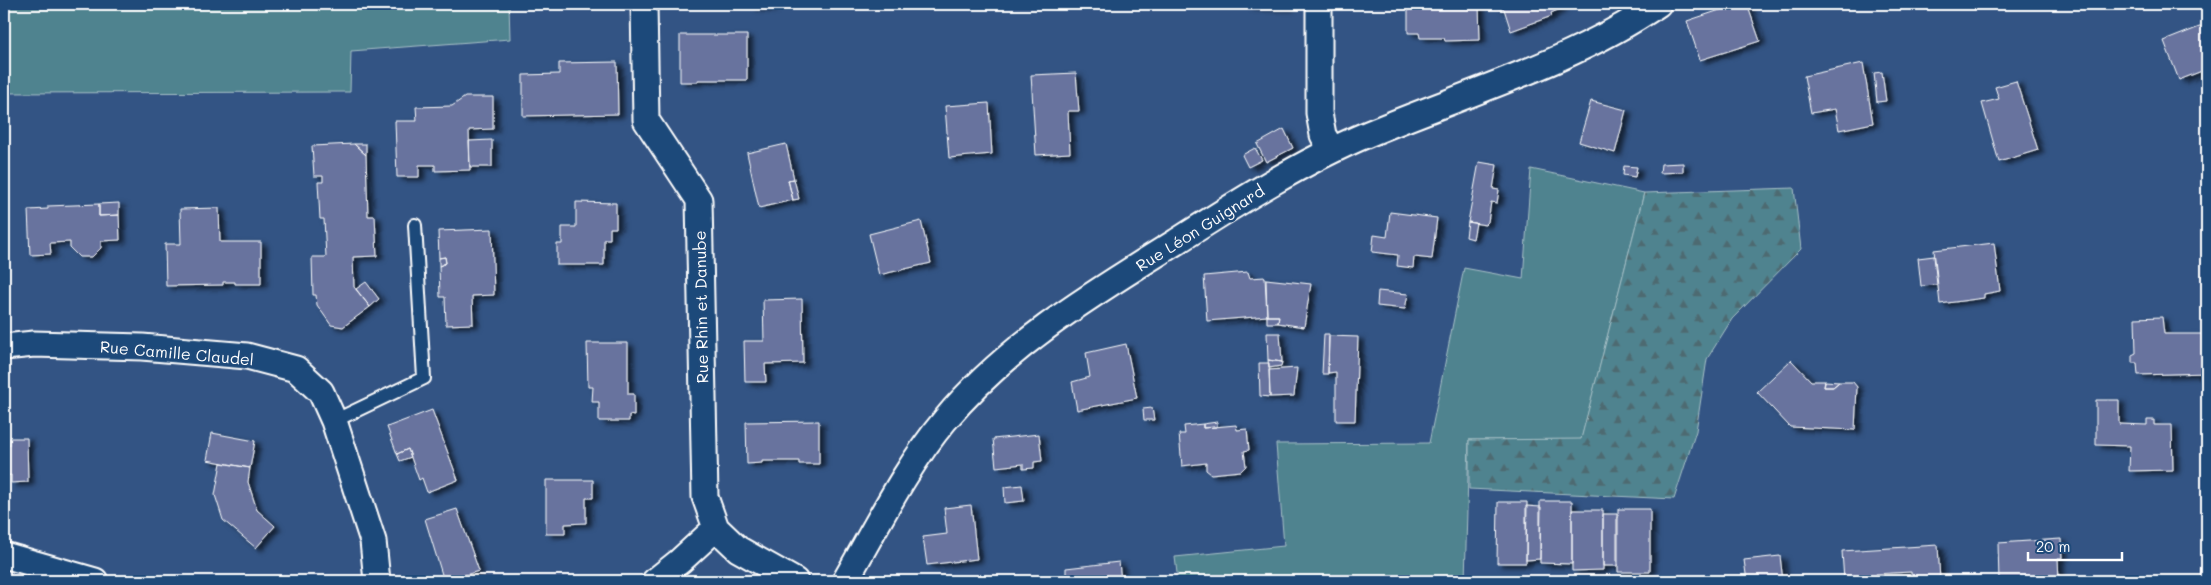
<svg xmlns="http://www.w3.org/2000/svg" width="2211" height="585" viewBox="0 0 2211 585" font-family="Mali,sans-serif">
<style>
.grass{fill:#50838f;stroke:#a8c1c7}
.forest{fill:url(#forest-firs);stroke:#a8c1c7}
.building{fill:#67739e;stroke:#fff;filter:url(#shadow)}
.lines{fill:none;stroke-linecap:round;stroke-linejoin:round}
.lane-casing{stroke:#fff;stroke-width:16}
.street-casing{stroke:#fff;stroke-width:29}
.lane{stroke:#1f4a7a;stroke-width:12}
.street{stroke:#1f4a7a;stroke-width:25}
.labels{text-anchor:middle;stroke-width:5;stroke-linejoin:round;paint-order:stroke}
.street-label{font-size:16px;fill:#fff;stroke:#1f4a7a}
</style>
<defs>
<pattern id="forest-firs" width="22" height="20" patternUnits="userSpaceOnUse" patternTransform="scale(1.25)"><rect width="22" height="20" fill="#50838f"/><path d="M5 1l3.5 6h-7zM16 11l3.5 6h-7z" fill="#4e6a71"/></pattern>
<filter id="shadow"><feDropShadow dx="5.5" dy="3" stdDeviation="2.5" flood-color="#0009"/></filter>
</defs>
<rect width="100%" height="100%" fill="#335484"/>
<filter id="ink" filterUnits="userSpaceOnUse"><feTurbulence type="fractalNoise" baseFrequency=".02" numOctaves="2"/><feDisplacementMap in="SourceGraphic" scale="10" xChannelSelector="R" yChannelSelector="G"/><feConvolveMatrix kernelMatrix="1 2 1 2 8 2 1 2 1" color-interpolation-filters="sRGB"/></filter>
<g filter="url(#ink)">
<path class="grass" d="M4 4H509L510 39 351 51 350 92 4 93Z
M1531 169 1644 193 1581 440H1469L1465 581H1178L1175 557 1284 546 1276 444 1429 443 1464 268 1523 279Z"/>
<path class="forest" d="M1794 188 1801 249 1732 319 1707 359 1696 431 1674 499 1469 489V440L1581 439 1644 193Z"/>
<path class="building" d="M752 4H770V8L752 7Z
M1248 4H1288V7L1248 6Z
M1418 4H1479L1480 40 1445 41 1444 38H1420L1419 33H1408V7L1417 8Z
M1498 4H1514V6L1519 4H1559L1560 9 1551 13 1552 16 1511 31 1504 9 1498 8Z
M1738 4H1747L1760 41 1700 60 1687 21Z
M2202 26 2207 39V69L2179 80 2164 41Z
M680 35H747V80H698V82H680Z
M617 62 618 114 523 116V75L559 74V63Z
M1863 63 1873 123 1839 130 1835 109 1811 113 1804 76Z
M1882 72 1886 101 1877 102 1874 73Z
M1076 73 1079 111H1068L1070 153 1036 155 1031 75Z
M2016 81 2038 150 1999 162 1982 103 1999 99 1995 87Z
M465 97H493V129L469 130 470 170 435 171V165H419V177H397L395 121H417L416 107 452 106Z
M1591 101 1626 110 1615 153 1579 142Z
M989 103 992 154 949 158 945 106Z
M1284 129 1293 148 1266 162 1257 144Z
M492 140V167H470L469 141Z
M354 144 366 155 368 216H375L377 256 353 257 354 287 370 307 343 327 331 325 317 305 316 295H313L312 257H326L324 219H320L318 182H323V176H314L312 146Z
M354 144H366V155Z
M786 144 794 179 788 180 793 200 759 208 747 153Z
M1255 148 1262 160 1248 167 1242 155Z
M1479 162 1497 165 1493 189 1499 190 1497 203 1491 202 1488 222 1485 225 1468 222Z
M1683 163V172L1660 173 1661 164Z
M1624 166 1637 167 1635 177 1623 175Z
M794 179 799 199 793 200 788 180Z
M576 202 616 203V228H610V239H604V265H557V244H562V227H576Z
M119 203V215L99 216V204Z
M99 204V216L119 215 120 240 101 241V248L92 257H79L70 248V242L50 243 51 254 30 255 28 210 48 209V206Z
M219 208 220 242H261V284H235V282H223V285L166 286 165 244H181L180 209Z
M1390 212 1437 218 1432 259 1414 257 1413 268 1397 266 1398 255 1372 252 1374 235 1387 237Z
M921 221 931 263 879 275 869 234Z
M1468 222 1476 223 1473 239 1466 237Z
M492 229 494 295 472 296 473 324 446 325 445 297H440L439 266 446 263 445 257 439 258 438 231Z
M1994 243 2000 291 1984 294V298L1940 304 1934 250Z
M1934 256 1937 285 1921 286 1918 258Z
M445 257 446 263 439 266V258Z
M1248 272 1250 278 1265 277 1267 316 1207 321 1204 276Z
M1266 279 1311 284 1304 327 1278 323 1279 316H1267Z
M366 282 379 299 370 307 356 289Z
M1378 291 1408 294 1405 309 1377 306Z
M802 299 803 363 765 364 766 382H745L744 341H764L763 300Z
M1267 316H1279L1278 323H1267Z
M2162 317 2164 334H2207V373L2138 375 2137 363H2132V355L2136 353 2135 318Z
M1267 333H1280L1282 362 1268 360Z
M1324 334H1329L1328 374H1322Z
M1329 336 1358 337 1355 421H1336V372L1328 373Z
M587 343H628V394H634V416L629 415V421H599V402H592L593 387H588Z
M1126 344 1137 398 1077 410 1072 382 1090 377 1086 353Z
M1268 360 1282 362 1281 366 1269 368Z
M1791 360 1811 381H1825L1824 387H1833L1839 382H1853L1857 387 1855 430 1790 427 1757 392Z
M1259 363H1269L1270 397 1260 396Z
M1297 368 1294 396 1270 397 1269 370Z
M1825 381 1839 382 1833 387H1824Z
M2096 400H2119V424L2147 425V420H2154V425H2172L2173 470 2129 471 2130 446 2096 445Z
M1152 408 1154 420H1144L1143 409Z
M432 410 458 480 427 492 422 478 419 480 408 449 397 454 387 427Z
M819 421V464H799V461H762V463L747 464 746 422Z
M1217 422V427L1203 428V424Z
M1203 424V428L1236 425 1237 430 1247 429 1249 450 1244 451 1246 466 1241 471 1211 474 1206 470V463L1182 466 1179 434H1185L1184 426Z
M212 433 255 441 250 468 207 460Z
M1039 434 1042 461 1034 462V468L1023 469V464L996 467 993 439Z
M10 438H27L28 482 11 483V475L4 476V445H10Z
M408 449 411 457 400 461 397 454Z
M221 463 250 468 248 482 257 510 275 526 256 548 223 520 215 495Z
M546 480H593V498H586V523L565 524V534H546Z
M1022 485 1024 501 1005 503 1004 487Z
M1540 501H1572V564L1540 563Z
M1498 502H1527L1526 563H1497Z
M971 505 977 559 927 565 923 537 947 534 944 508Z
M1526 506 1541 507 1540 559 1526 560Z
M457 509 479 571 444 581 425 519Z
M1618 509H1650V572H1618Z
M1572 510H1603V570L1572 571Z
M1603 514H1617V566H1603Z
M2061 539 2062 558H2058L2059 581H2072H1999L1998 543Z
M1938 545 1940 581H1912L1911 572 1876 574V581H1844L1842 551Z
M1780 556 1783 581H1747L1744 560Z
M1119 562 1121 581H1066V568Z
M2201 567 2207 568V581H2200Z"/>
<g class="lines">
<g class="lane-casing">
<path id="lane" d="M334 421 424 378 415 225"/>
</g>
<g class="street-casing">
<path id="street" d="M644 4 646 120 699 200 705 497 716 528 738 549 795 581
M1319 4V113L1323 135 1332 150
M4 347 34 344 142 347 247 356 296 369 321 392 334 421 373 541 377 581
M4 555 95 581
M655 581 680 561 716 528
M845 581C875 529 907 465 945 420 1007 345 1094 293 1176 242 1237 203 1301 162 1368 134 1463 94 1574 62 1658 4"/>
</g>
<use href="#lane" class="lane"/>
<use href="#street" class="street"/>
</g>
</g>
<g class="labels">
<g class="street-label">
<text transform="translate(1200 228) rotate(-32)" y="6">Rue Léon Guignard</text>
<text transform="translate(701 307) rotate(-91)" y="6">Rue Rhin et Danube</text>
<text transform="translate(177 353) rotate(5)" y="6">Rue Camille Claudel</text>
</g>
</g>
<rect width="2211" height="585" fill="none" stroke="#1f4a7a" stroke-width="20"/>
<rect x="10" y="10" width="2191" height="565" fill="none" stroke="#fff" stroke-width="2" filter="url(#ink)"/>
<path d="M2028 552v8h94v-8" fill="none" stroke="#ffffff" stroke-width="2.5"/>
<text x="2036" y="552" font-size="15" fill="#ffffff" stroke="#1f4a7a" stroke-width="4" paint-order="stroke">20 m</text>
</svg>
